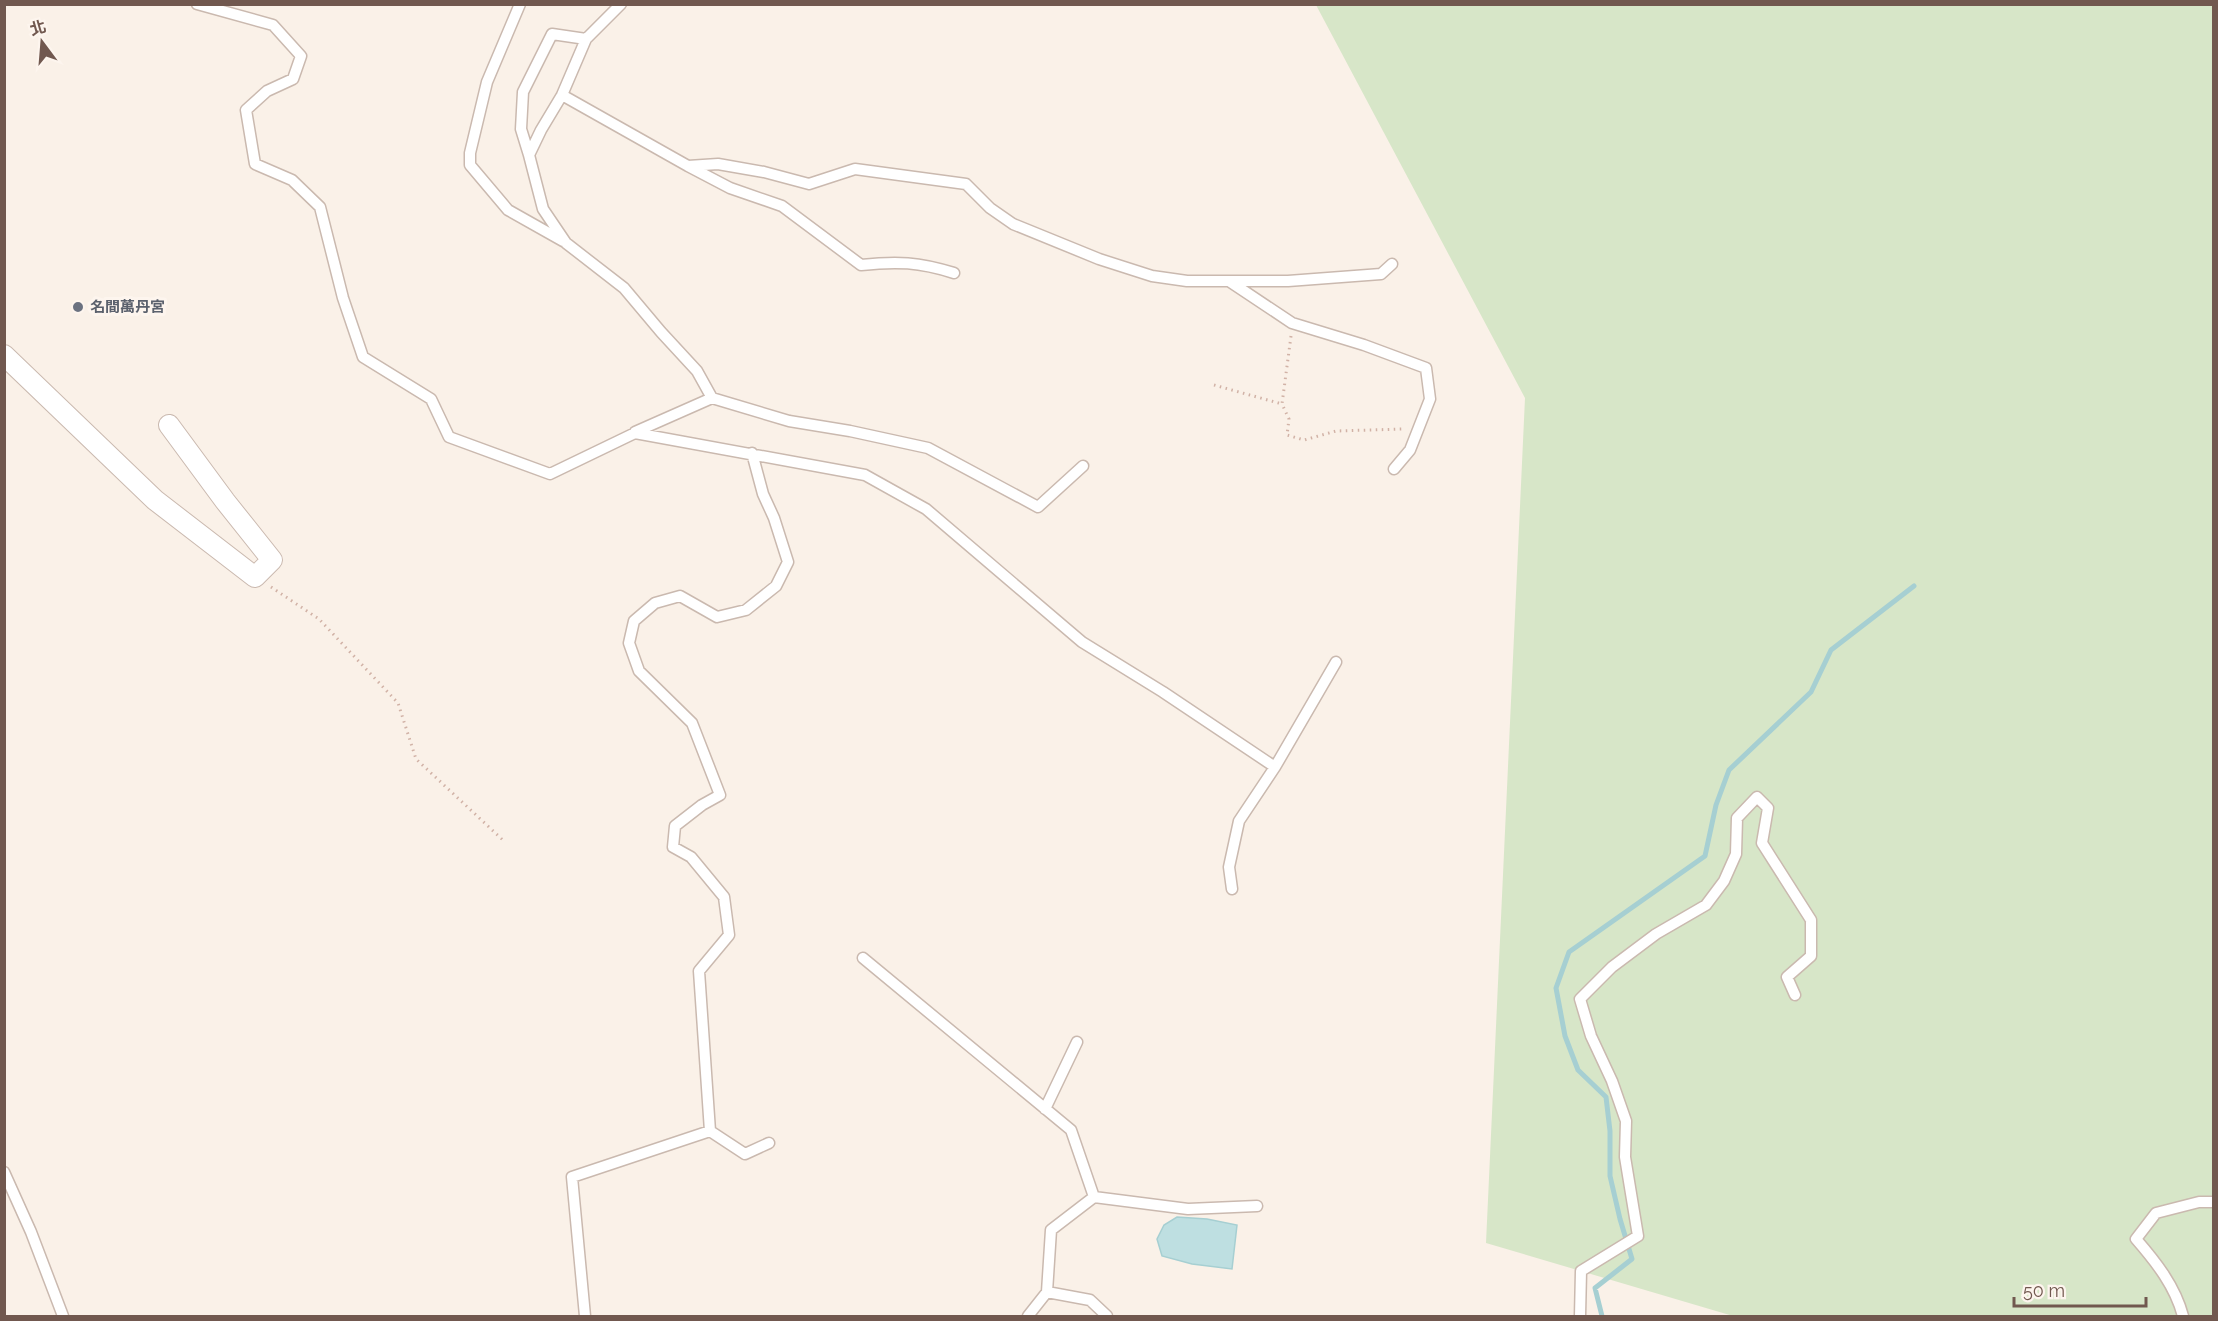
<svg xmlns="http://www.w3.org/2000/svg" width="2218" height="1321" viewBox="0 0 2218 1321" font-family="Raleway,'Noto Sans TC',sans-serif">
<style>
.green{fill:#d7e6c8}
.water{fill:#bedfe1;stroke:#a6cfd2;stroke-width:1.5}
.lines{fill:none;stroke-linecap:round;stroke-linejoin:round}
.stream{stroke:#a6cfd2;stroke-width:5}
.lane-casing{stroke:#cab9af;stroke-width:13}
.street-casing{stroke:#cab9af;stroke-width:22}
.path{stroke:#d1b2a6;stroke-width:3;stroke-dasharray:1.5 4.5;stroke-linecap:butt}
.lane{stroke:#fff;stroke-width:10}
.street{stroke:#fff;stroke-width:20}
.worship-dot{fill:#6b7280;stroke:#fdf5ee;stroke-width:2}
.labels{text-anchor:middle;stroke-width:6;stroke-linejoin:round;paint-order:stroke}
.worship-label{font-size:15px;font-weight:bold;fill:#5b616d;stroke:#fdf5ee;text-anchor:start}
</style>
<rect width="100%" height="100%" fill="#faf1e8"/>
<path class="green" d="M1316 5H2213V1316H1733L1486 1243 1525 398Z"/>
<path class="water" d="M1177 1217 1207 1219 1237 1225 1232 1269 1192 1264 1162 1256 1157 1239 1164 1225Z"/>
<g class="lines">
<path class="stream" d="M1602 1316 1595 1288 1632 1259 1620 1219 1610 1176V1131L1606 1097 1578 1070 1565 1036 1556 988 1569 952 1705 856 1716 805 1729 770 1811 692 1831 650 1914 586"/>
<g class="lane-casing">
<path id="lane" d="M197 4 273 25 301 56 293 79 267 91 246 110 255 164 292 180 320 207 343 298 363 357 431 399 449 437 550 474 635 433 865 475 926 509 1082 642 1163 692 1275 767
M520 4 487 82 470 153V165L508 210 563 241
M621 4 586 39 562 95 541 130 529 155 543 209 566 243 624 288 661 332 697 371 712 398
M562 95 688 166 718 164 764 172 809 184 855 169 966 184 990 208 1013 224 1099 259 1152 276 1187 281H1288L1381 274 1392 264
M529 155 521 129 523 92 552 34 586 39
M688 166 730 188 782 206 861 265C897 261 919 262 954 273
M1229 281 1292 323 1364 345 1426 368 1430 399 1410 450 1394 469
M635 432 712 398 789 421 850 431 928 448 1038 507 1083 466
M1232 889 1229 867 1239 821 1275 767 1336 662
M863 958 1071 1130 1094 1197 1051 1230 1047 1292 1028 1316
M1045 1109 1077 1042
M710 1131 745 1154 769 1143
M4 1172 31 1232 63 1316
M1094 1197 1188 1209 1257 1206
M1047 1292 1090 1300 1107 1316
M585 1316 572 1177 710 1131 699 971 729 935 724 897 691 857 673 847 675 826 702 805 720 795 692 723 639 671 629 643 634 621 655 603 680 596 717 617 746 610 776 586 788 562 774 518 763 494 752 453
M1580 1316 1581 1271 1638 1236 1625 1157 1626 1121 1612 1081 1591 1036 1580 999 1612 967 1656 934 1706 905 1724 881 1736 854 1737 818 1757 797 1768 808 1762 843 1811 920V956L1787 977 1795 995
M2183 1316C2175 1286 2156 1262 2136 1239L2156 1213 2199 1202H2214"/>
</g>
<g class="street-casing">
<path id="street" d="M4 355 155 500 255 577 272 560 225 501 169 425"/>
</g>
<path class="path" d="M1291 336 1282 404 1289 419 1287 435 1304 440 1336 431 1403 429
M1214 385 1282 404
M271 587 319 619 398 703 416 759 505 842"/>
<use href="#lane" class="lane"/>
<use href="#street" class="street"/>
</g>
<circle class="worship-dot" cx="78" cy="307" r="6"/>
<g class="labels">
<g class="worship-label">
<text x="90" y="312">名間萬丹宮</text>
</g>
</g>
<rect width="2218" height="1321" fill="none" stroke="#71584f" stroke-width="12"/>
<g transform="translate(42 42) rotate(344)" stroke="#fdf5ee" stroke-width="4.5" paint-order="stroke">
<path d="M0-4.5L10 22L0 15L-10 22Z" fill="#71584f"/>
<text y="-9" font-size="16" font-weight="bold" text-anchor="middle" fill="#71584f">北</text>
</g>
<path d="M2014 1297v9h132v-9" fill="none" stroke="#71584f" stroke-width="3"/>
<text x="2023" y="1297" font-size="18" fill="#71584f" stroke="#fdf5ee" stroke-width="4.5" paint-order="stroke">50 m</text>
</svg>
